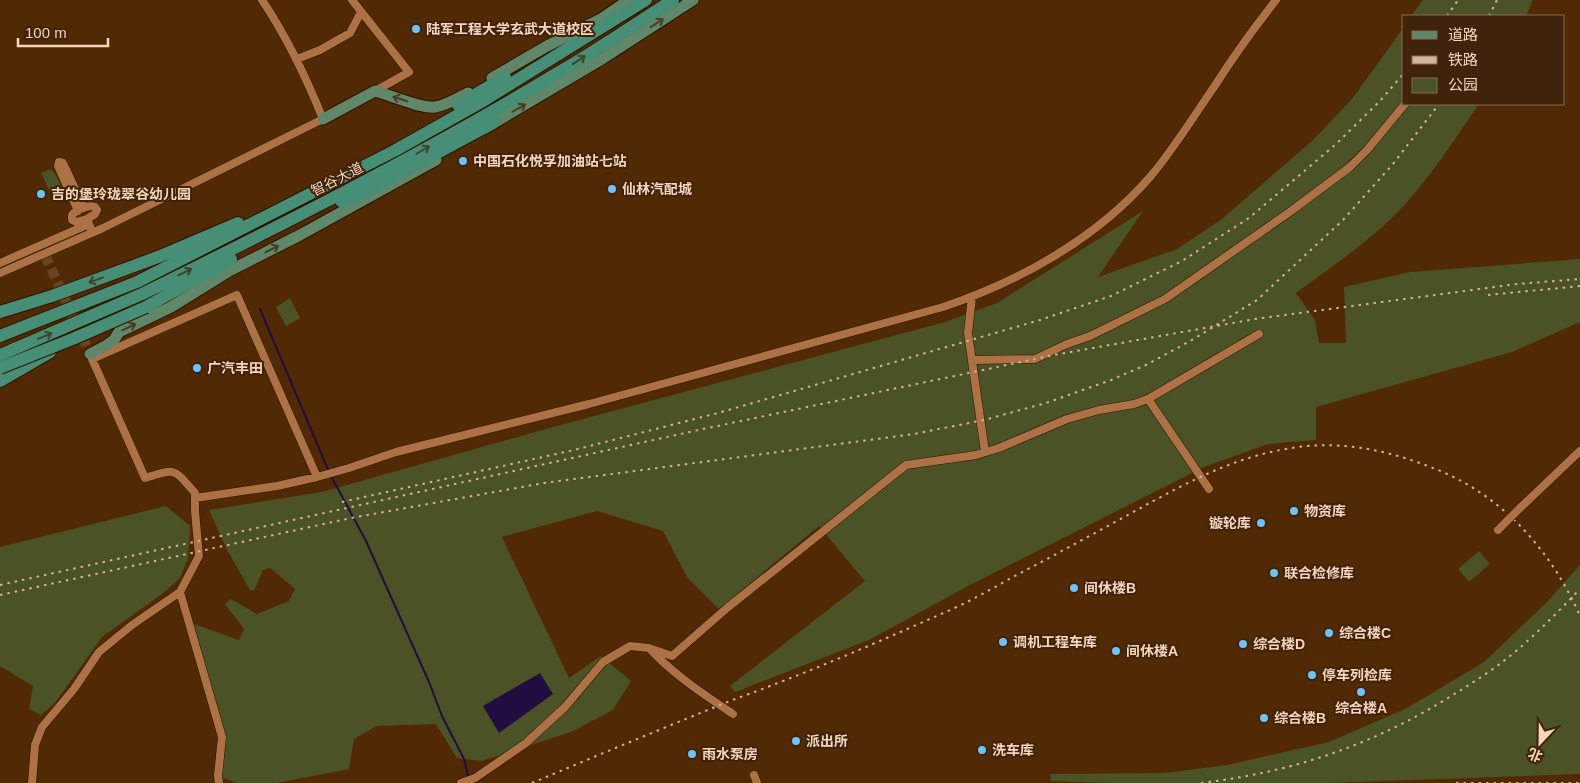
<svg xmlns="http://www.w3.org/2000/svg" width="1580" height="783" viewBox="0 0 1580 783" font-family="Arial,'Noto Sans SC',sans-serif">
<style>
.green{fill:#4b5225}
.water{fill:#220d41}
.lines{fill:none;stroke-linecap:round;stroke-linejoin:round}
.stream{stroke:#220d41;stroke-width:2}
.secondary-tunnel{stroke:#6a4320;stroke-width:10;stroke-dasharray:10 5;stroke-linecap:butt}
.minor-casing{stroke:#301400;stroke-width:9}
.primary-casing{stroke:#301400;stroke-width:13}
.trunk-casing{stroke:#301400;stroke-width:14}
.minor{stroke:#ac7246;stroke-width:8}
.primary{stroke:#608769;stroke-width:11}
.trunk{stroke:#468e75;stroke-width:12}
.rail{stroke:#d5b39a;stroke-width:2;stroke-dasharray:2.5 5;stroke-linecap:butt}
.minor-bridge-casing{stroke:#301400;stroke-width:9;stroke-linecap:butt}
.trunk-bridge-casing{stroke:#301400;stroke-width:14;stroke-linecap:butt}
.minor-bridge{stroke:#ac7246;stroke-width:8}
.trunk-bridge{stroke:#468e75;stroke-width:12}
.oneway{stroke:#483c22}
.oneway2{stroke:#42432b}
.poi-dot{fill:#6fc2f4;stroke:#40230b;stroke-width:2}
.labels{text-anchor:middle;stroke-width:4;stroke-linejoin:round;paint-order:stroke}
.poi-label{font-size:14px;font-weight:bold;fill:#f5d5be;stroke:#40230b;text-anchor:start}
.street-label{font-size:14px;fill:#f5d5be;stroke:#40230b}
</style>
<rect width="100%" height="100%" fill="#512904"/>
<path class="green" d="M1423 0H1533L1526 16H1411Z
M1404 27V104H1479C1458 134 1438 166 1414 194 1381 234 1338 262 1296 293L1315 320 1319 343H1346L1344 287 1410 272 1580 259V322L1512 352 1316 407V440L1268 444 1204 467 970 585 869 640 735 692 730 686 865 581 819 526 719 609 687 577 663 531 597 511 502 537 569 678 601 656 631 681 613 710 571 732 482 761 457 758 436 724 377 726 354 739 349 769 277 783H237L221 777 226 737 191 623 239 640 244 629 225 604 231 599 257 614 289 601 295 589 270 568 263 570 254 591 250 590 226 548 209 510 322 492 553 427 945 322 997 303 1143 211 1098 277 1177 249 1222 219 1313 140 1352 99Z
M50 169 54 172 62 187 50 192 41 173Z
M290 298 300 318 286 326 276 307Z
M166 506 190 526 188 559 180 578 162 594 102 637 55 703 41 715 29 709 33 686 0 666V547Z
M1479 551 1490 564 1469 582 1458 569Z
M1580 565V774L1328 783H1113L1051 781 1050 774 1165 773 1227 765 1329 742 1407 708 1484 662 1547 602Z"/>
<path class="water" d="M540 673 553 694 499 733 483 706Z"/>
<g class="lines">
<path class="stream" d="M260 309 329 472
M331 476 366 541 429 682 442 716 464 759 468 776"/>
<path class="secondary-tunnel" d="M45 255 90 354"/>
<g class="minor-casing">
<path id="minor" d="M352 0 409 72 375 91
M297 59 320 50 350 33 361 12
M78 211 58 166 59 162 63 163 84 208
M87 219 76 222 72 220V215C76 210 88 204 95 207L97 210 95 214 87 219 91 229
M0 263 89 224
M0 273 103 228 323 119C306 77 287 37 262 0
M972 297 968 333 985 452
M972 360 1035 359 1067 344 1090 336 1165 299 1291 211 1350 167 1367 150 1405 104
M1148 399 1209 489
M195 498 277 486 317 477 349 468 396 452 589 404 943 307C1020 281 1096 239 1150 177 1174 149 1193 117 1214 87 1233 57 1254 28 1276 0
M1520 508 1580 451
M180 592 222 737 218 776 219 783
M649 648 672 656 727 608 906 465 976 455 999 448 1067 419 1099 410 1134 404 1148 399 1259 334
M754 775 757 783
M32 783 35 745 42 727 74 689 99 652 132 625 180 592 199 556 195 511V493C173 468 177 468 145 478L92 359 237 295 317 477
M461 783 475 778 526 743 565 707 603 662 630 646 649 648C674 675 703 694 733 714"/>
</g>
<g class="primary-casing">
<path id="primary" d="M492 78 547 46 601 19 629 0
M323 119 375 91C390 95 422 109 435 107 447 105 457 98 468 93
M485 128 602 59 693 0
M90 354 107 345 114 340 119 332 171 307 229 271 300 235 436 160"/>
</g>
<g class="trunk-casing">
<path id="trunk" d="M458 105 505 77
M341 201 363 193 493 123
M158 257 238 223
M137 282 394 151 483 101 646 0
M142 294C284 224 425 153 561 71 599 49 635 24 673 0
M146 307 231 259
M0 381 50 352"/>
</g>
<use href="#minor" class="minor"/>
<use href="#primary" class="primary"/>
<use href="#trunk" class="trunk"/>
<path class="rail" d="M1447 16 1458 0
M1489 16 1497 0
M1488 295 1580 286
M342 502 574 450 718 413 1040 320 1111 296 1182 261 1249 218 1335 145 1380 101 1404 73
M0 585 703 429 1054 355 1255 319 1517 284 1580 279
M0 595 351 518 544 483 914 434 984 420 1046 403 1111 380 1146 365 1192 340 1257 300 1343 220 1393 164 1439 104
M532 783C596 756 661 729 725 703 740 697 755 692 770 686 828 664 885 639 941 614 965 604 988 591 1011 578 1053 556 1095 533 1137 510 1184 484 1232 458 1286 449 1338 439 1389 450 1438 470 1504 497 1552 552 1580 616
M1201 783C1294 772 1376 744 1456 693 1479 679 1503 663 1523 645 1543 627 1562 608 1580 589
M1456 783H1580"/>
<g class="minor-bridge-casing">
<path id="minor-bridge" d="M1498 530 1520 508"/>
</g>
<g class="trunk-bridge-casing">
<path id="trunk-bridge" d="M0 312 52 296 158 257
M0 336 137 282
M0 355 142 294
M0 368 75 338 146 307"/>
</g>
<use href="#minor-bridge" class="minor-bridge"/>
<use href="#trunk-bridge" class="trunk-bridge"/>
</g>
<defs><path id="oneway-shaft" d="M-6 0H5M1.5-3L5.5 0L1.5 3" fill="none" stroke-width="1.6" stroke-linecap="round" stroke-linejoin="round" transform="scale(1.25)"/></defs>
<g class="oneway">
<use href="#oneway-shaft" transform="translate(657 23) rotate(-33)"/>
<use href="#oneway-shaft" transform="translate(400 99) rotate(-162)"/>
<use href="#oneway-shaft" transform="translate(519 108) rotate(-30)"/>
<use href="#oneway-shaft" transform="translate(272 249) rotate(-27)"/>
<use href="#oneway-shaft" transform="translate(129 327) rotate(-26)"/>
</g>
<g class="oneway2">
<use href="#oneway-shaft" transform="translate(579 60) rotate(-33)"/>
<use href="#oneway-shaft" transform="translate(423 150) rotate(-30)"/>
<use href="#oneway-shaft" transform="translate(185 272) rotate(-26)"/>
<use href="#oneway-shaft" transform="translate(96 280) rotate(160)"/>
<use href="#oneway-shaft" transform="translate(45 336) rotate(-23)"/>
</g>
<g class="poi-dot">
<circle cx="416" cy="29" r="5"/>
<circle cx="463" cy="161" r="5"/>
<circle cx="612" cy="189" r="5"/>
<circle cx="41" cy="194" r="5"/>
<circle cx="197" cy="368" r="5"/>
<circle cx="1294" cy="511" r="5"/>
<circle cx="1261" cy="523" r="5"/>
<circle cx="1274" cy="573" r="5"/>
<circle cx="1074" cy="588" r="5"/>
<circle cx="1329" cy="633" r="5"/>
<circle cx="1003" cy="642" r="5"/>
<circle cx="1243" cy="644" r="5"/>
<circle cx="1116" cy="651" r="5"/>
<circle cx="1312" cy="675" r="5"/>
<circle cx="1361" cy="692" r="5"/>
<circle cx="1264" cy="718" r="5"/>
<circle cx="796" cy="741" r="5"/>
<circle cx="982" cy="750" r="5"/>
<circle cx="692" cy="754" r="5"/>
</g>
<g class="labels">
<g class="poi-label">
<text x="426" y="34">陆军工程大学玄武大道校区</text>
<text x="473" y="166">中国石化悦孚加油站七站</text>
<text x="622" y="194">仙林汽配城</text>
<text x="51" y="199">吉的堡玲珑翠谷幼儿园</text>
<text x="207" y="373">广汽丰田</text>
<text x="1304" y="516">物资库</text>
<text x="1251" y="528" text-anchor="end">镟轮库</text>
<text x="1284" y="578">联合检修库</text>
<text x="1084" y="593">间休楼B</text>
<text x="1339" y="638">综合楼C</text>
<text x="1013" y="647">调机工程车库</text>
<text x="1253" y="649">综合楼D</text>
<text x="1126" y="656">间休楼A</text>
<text x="1322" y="680">停车列检库</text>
<text x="1361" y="713" text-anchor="middle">综合楼A</text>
<text x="1274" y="723">综合楼B</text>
<text x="806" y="746">派出所</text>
<text x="992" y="755">洗车库</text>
<text x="702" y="759">雨水泵房</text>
</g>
<g class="street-label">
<text transform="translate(337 179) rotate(-27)" y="5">智谷大道</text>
</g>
</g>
<rect x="1402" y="15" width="162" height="90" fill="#40230b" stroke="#886a53"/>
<rect x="1412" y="31" width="25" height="8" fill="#608769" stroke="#886a53"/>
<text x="1448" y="40" font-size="15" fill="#f5d5be">道路</text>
<rect x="1412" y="56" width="25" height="8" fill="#d5b39a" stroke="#886a53"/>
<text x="1448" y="65" font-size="15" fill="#f5d5be">铁路</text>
<rect x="1412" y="78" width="25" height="15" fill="#4b5225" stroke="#886a53"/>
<text x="1448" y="90" font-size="15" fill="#f5d5be">公园</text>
<g transform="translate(1540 743) rotate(202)" stroke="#40230b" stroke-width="4" paint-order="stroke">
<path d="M0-4L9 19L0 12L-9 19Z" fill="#f5d5be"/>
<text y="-8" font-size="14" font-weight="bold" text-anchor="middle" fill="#f5d5be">北</text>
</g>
<path d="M18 38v8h90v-8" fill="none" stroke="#f5d5be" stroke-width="2.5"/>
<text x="25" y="38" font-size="15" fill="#f5d5be" stroke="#40230b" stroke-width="4" paint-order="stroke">100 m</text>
</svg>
